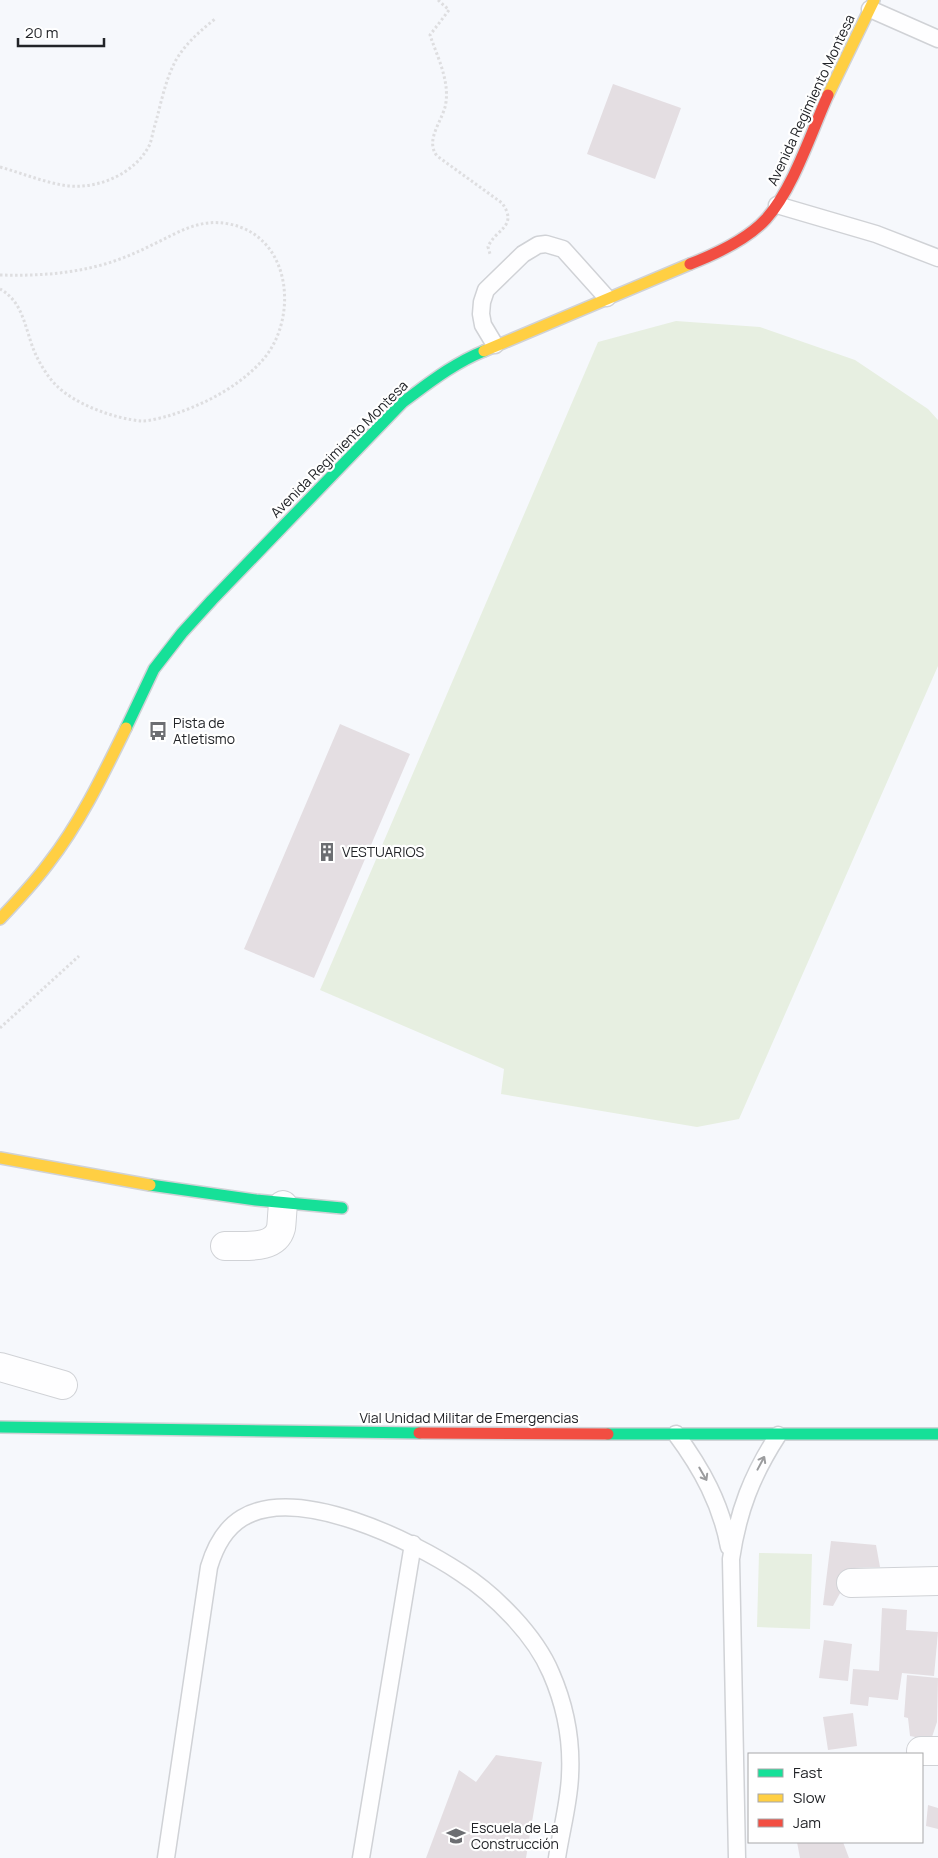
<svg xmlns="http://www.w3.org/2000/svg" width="938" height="1858" viewBox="0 0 938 1858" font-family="Manrope,sans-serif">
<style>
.green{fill:#e7efe1}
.building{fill:#e4dee2}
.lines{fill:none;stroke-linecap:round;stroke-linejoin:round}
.lane-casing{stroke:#d0d2d6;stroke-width:19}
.street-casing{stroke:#d0d2d6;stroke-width:30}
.fast-casing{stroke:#d0d2d6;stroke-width:14}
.slow-casing{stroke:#d0d2d6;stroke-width:14}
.jam-casing{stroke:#d0d2d6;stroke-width:14}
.path{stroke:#dedee0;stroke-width:3;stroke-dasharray:2.5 2.5;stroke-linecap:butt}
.lane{stroke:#fefeff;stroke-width:16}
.street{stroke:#fefeff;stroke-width:28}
.fast{stroke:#16e098;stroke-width:11}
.slow{stroke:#ffcf43;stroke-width:11}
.jam{stroke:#f24e42;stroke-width:11}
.oneway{stroke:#9b9c9e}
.labels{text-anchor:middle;stroke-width:4.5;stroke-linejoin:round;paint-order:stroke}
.street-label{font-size:14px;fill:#222428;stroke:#fff}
.poi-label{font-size:14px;fill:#222428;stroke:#fff;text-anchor:start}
</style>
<rect width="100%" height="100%" fill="#f6f8fc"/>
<path class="green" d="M676 321 760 327 855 360 928 409 938 420V666L739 1119 697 1127 501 1094 504 1069 320 990 598 342Z
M759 1553 812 1554 810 1629 757 1627Z"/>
<path class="building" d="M613 84 681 108 655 179 587 154Z
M340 724 410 754 314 978 244 949Z
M831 1541 876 1545 880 1567 854 1568 833 1606 823 1605Z
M882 1608 907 1610 906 1630 938 1632 934 1676 902 1673 898 1700 869 1697 868 1706 850 1704 853 1669 879 1671Z
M824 1640 852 1644 848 1681 819 1678Z
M907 1675 938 1678 937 1722 931 1740 910 1736 908 1718 904 1717Z
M853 1713 857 1746 828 1750 823 1717Z
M496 1755 542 1762 526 1858H426L459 1770 476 1782Z
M928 1805 938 1808V1829L926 1826Z
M797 1842H843L849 1858H800Z"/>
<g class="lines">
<g class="lane-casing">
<path id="lane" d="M870 9 938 39
M777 205 876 234 938 258
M495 345 483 325 481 314 482 302 486 290 523 254 538 245 546 244 563 249 607 298
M676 1434C702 1469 721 1504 729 1547
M166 1858 209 1567C215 1547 224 1529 242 1518 298 1484 413 1541 461 1573 495 1595 535 1635 551 1673 565 1705 572 1740 570 1776 569 1803 561 1831 557 1858
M361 1858 413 1544
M737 1858 731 1559C738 1511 752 1475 778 1435"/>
</g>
<g class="street-casing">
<path id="street" d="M225 1246C243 1245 275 1251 281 1228 282 1221 282 1212 283 1205
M0 1367 63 1385
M851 1583 938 1581
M921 1751H938"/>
</g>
<g class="fast-casing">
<path id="fast" d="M126 728 154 669 182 633 212 600 403 402C429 383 454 363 484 351
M150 1185 256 1200 342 1208
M0 1427 419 1433
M608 1434H938"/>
</g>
<g class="slow-casing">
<path id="slow" d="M828 95 874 0
M484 351 690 264
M0 919C17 901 33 884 48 864 80 823 103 775 126 728
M0 1158 150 1185"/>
</g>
<g class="jam-casing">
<path id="jam" d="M690 264C716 254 747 240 766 219 793 189 811 133 828 95
M419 1433 608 1434"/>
</g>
<path class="path" d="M438 0 449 10 430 35C437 56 449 79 446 102 444 120 424 139 437 156L502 203C519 227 495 229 488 247L490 254
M0 167C21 173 41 181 62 185 95 191 135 175 150 144 152 138 153 131 155 125 161 104 165 80 176 60 186 43 200 31 215 19
M0 275C36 276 70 274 105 264 122 259 138 252 154 244 179 232 200 218 229 224 293 236 300 323 259 364 235 389 201 406 168 416 160 418 150 421 142 421 115 419 74 404 56 385 47 376 40 364 35 353 25 330 24 302 0 289
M0 1028 79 956"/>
<use href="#lane" class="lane"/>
<use href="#street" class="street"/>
<use href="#fast" class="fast"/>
<use href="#slow" class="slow"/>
<use href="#jam" class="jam"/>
</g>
<defs><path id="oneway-shaft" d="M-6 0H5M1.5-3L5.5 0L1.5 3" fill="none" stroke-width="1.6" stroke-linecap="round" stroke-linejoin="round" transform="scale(1.25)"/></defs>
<g class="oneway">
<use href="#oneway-shaft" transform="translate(761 1463) rotate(-62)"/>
<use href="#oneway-shaft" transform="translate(703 1474) rotate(60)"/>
</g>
<defs>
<g id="bus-bare" transform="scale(1.5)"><path d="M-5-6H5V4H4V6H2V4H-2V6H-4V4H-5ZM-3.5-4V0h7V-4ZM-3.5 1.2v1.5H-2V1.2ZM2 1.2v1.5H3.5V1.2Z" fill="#6c6e72" stroke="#fff" stroke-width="2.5" paint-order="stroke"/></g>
<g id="building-bare" transform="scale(1.5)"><path d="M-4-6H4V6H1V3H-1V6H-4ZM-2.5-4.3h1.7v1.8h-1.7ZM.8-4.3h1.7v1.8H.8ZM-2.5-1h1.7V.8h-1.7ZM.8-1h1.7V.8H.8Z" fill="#6c6e72" stroke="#fff" stroke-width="2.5" paint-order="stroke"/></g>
<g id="school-bare" transform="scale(1.5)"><path d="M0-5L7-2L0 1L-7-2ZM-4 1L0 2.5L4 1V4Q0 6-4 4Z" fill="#6c6e72" stroke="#fff" stroke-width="2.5" paint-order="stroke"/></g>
</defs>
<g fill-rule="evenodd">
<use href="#bus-bare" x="158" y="731"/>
<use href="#building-bare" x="327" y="852"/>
<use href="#school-bare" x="456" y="1836"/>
</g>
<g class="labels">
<g class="street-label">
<text transform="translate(811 100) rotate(-65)" y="5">Avenida Regimiento Montesa</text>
<text transform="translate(339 449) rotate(-45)" y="5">Avenida Regimiento Montesa</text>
<text x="469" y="1423">Vial Unidad Militar de Emergencias</text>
</g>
<g class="poi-label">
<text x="173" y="728">Pista de<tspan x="173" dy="16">Atletismo</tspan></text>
<text x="342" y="857">VESTUARIOS</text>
<text x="471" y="1833">Escuela de La<tspan x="471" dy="16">Construcción</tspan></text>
</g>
</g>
<rect x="748" y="1753" width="175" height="90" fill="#ffffff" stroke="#a7a7a9"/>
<rect x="758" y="1769" width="25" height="8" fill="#16e098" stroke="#a7a7a9"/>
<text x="793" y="1778" font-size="15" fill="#222428">Fast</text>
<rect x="758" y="1794" width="25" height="8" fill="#ffcf43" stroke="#a7a7a9"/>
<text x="793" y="1803" font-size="15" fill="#222428">Slow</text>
<rect x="758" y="1819" width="25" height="8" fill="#f24e42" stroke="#a7a7a9"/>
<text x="793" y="1828" font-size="15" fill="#222428">Jam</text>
<path d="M18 38v8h86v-8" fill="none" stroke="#222428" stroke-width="2.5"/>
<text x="25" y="38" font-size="15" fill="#222428" stroke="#ffffff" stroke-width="4" paint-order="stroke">20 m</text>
</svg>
